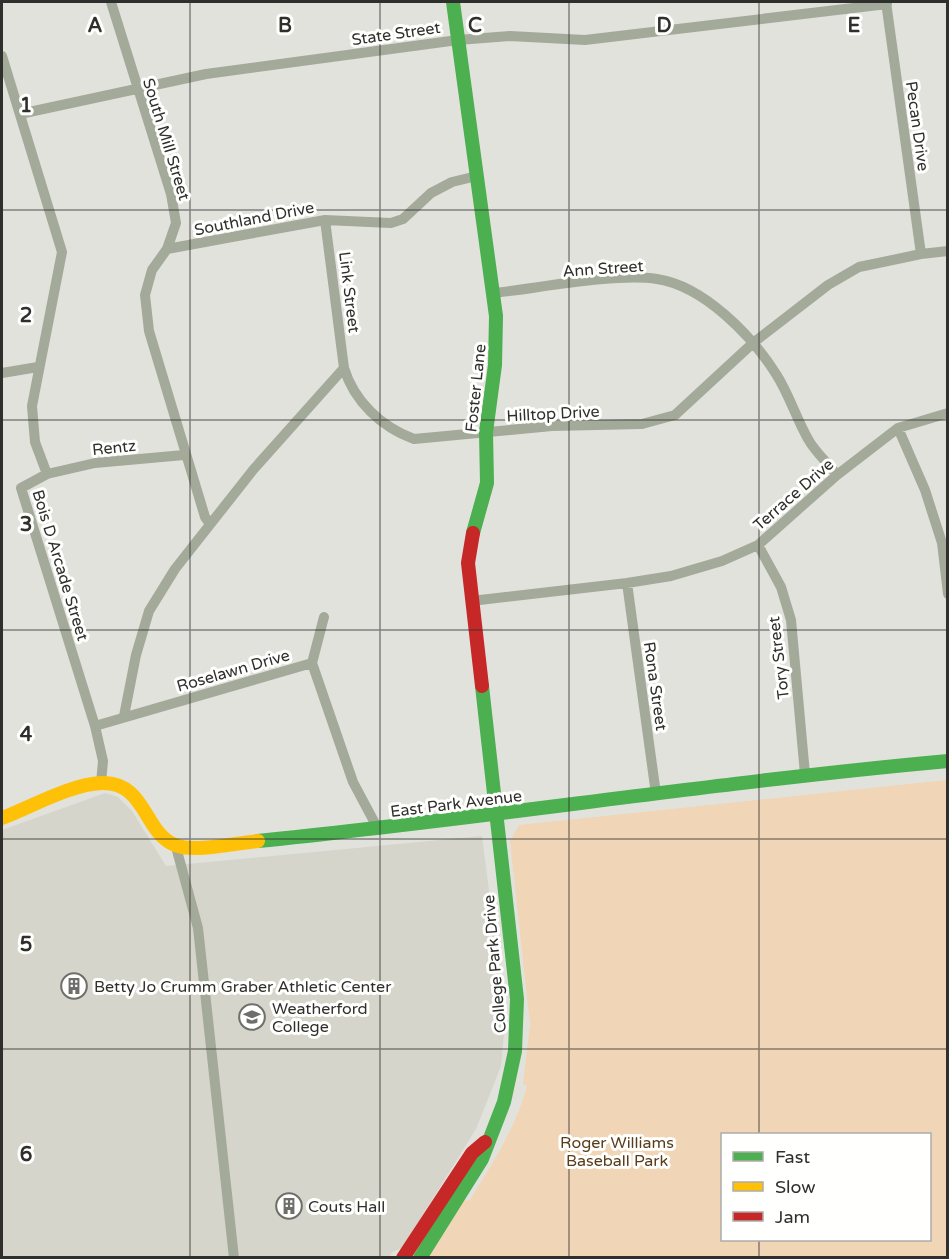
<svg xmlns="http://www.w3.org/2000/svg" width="949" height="1259" viewBox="0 0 949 1259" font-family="'Varela Round',sans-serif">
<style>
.built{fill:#d5d5cb}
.green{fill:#f0d5b6;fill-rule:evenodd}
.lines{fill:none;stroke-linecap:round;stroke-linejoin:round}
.street{stroke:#a3aa9a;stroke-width:10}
.fast{stroke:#4caf50;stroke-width:14}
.slow{stroke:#ffc107;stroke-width:14}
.jam{stroke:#c62828;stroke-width:14}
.grid{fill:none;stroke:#2f2f2d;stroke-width:1.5;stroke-opacity:0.55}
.labels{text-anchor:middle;stroke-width:6;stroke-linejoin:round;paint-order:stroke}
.street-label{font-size:16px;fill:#2f2f2d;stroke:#fffffe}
.poi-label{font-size:16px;fill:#2f2f2d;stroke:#fffffe;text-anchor:start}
.park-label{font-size:16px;fill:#583c1c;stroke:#fffffe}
.grid-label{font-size:20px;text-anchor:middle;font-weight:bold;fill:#2f2f2d;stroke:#fffffe;stroke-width:6;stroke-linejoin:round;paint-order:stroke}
</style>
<rect width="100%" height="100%" fill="#e2e2dd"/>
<path class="built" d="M105 793 118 797 132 811 166 866 482 836 503 1001 504 1033 501 1066 476 1129 402 1248 392 1252 389 1258H2V830Z"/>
<path class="green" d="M947 780V1257L427 1258 463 1201 470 1200C492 1163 516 1128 527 1086L523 1084 530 1024 510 841 519 825ZM722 1134H930V1240H722Z"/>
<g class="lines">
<path class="street" d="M111 2 171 194 176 223 167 249 152 270 145 295 149 331 205 517 210 524
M886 2 921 254
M2 56 62 252 32 406 35 442 47 474 21 488 95 726 103 761 101 783
M20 114 206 74 458 40 510 36 585 40 887 4
M325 220 344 368
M167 249 325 220 391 223 403 219 431 193 452 182 477 176
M494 293C540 288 614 273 657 279 704 286 752 336 776 374 789 394 796 418 808 439 815 452 828 463 837 475
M2 373 38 367
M898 428 925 490 942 543 948 594
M47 474 95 463 184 455
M758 545 781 587 791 620 805 774
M627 583 656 794
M471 601 627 583 671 576 722 561 758 545 837 475 898 428 948 413
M312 663 324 617
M124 716 136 655 149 611 175 569 253 470 344 368C354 401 381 427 414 439L552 426 642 424 675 415 753 343 828 285 859 267 921 254 948 251
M95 726 312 663 353 782 378 829
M176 847 198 928 234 1258"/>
<path class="fast" d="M453 2 496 316 495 365 486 432 487 483 473 533
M258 841C488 818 717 782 948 761
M420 1258 482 1159 504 1102 515 1051 517 999 482 686"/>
<path class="slow" d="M2 818C31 807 71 784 102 783 146 782 144 833 175 845 195 853 236 843 258 841"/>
<path class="jam" d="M473 533 468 563 482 686
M403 1258 472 1153 485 1142"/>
</g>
<path class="grid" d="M190 2V1258M380 2V1258M569 2V1258M759 2V1134M2 210H948M2 420H948M2 630H948M2 839H948M2 1049H948M759 1240V1258"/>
<defs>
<g id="building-ring" transform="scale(1.35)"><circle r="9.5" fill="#fffffe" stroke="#6e6e6b" stroke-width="1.5"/><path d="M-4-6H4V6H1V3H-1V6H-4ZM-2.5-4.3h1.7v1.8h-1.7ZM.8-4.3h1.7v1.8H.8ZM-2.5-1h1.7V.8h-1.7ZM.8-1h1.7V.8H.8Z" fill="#6e6e6b"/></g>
<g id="university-ring" transform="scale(1.35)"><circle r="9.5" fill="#fffffe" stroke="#6e6e6b" stroke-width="1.5"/><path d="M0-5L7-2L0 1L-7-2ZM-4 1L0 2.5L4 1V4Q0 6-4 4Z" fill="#6e6e6b"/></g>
</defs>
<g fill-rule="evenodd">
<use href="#building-ring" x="74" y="986"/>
<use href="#university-ring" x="252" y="1017"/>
<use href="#building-ring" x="289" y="1206"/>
</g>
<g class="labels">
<g class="street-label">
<text transform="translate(396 33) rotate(-8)" y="6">State Street</text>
<text transform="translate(918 126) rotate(82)" y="6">Pecan Drive</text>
<text transform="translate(167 139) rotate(73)" y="6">South Mill Street</text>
<text transform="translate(254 218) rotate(-11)" y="6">Southland Drive</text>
<text transform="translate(603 268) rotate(-4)" y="6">Ann Street</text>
<text transform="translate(350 292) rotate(83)" y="6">Link Street</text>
<text transform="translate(475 388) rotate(-84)" y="6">Foster Lane</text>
<text transform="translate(553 413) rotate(-3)" y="6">Hilltop Drive</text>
<text transform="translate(114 447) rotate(-6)" y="6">Rentz</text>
<text transform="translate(793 494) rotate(-41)" y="6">Terrace Drive</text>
<text transform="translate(61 565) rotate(73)" y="6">Bois D Arcade Street</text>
<text transform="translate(778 658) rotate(-97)" y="6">Tory Street</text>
<text transform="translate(233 670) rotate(-16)" y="6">Roselawn Drive</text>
<text transform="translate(656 686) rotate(82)" y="6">Rona Street</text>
<text transform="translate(456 803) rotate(-7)" y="6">East Park Avenue</text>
<text transform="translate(494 964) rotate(-95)" y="6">College Park Drive</text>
</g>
<g class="poi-label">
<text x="94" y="992">Betty Jo Crumm Graber Athletic Center</text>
<text x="272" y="1014">Weatherford<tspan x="272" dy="18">College</tspan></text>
<text x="308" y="1212">Couts Hall</text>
</g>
<g class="park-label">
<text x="617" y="1148">Roger Williams<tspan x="617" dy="18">Baseball Park</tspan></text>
</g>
</g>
<g class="grid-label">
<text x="95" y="32">A</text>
<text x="285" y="32">B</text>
<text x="475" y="32">C</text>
<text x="664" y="32">D</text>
<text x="854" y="32">E</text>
<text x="26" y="112">1</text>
<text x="26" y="322">2</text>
<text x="26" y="531">3</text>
<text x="26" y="741">4</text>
<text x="26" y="951">5</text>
<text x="26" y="1161">6</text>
</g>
<rect width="949" height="1259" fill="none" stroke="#2f2f2d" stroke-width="6"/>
<rect x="721" y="1133" width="210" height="108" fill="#fffffe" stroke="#acacaa" stroke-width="1.5"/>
<rect x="733" y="1152" width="30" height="9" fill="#4caf50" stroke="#acacaa" stroke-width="1.5"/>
<text x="775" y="1163" font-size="18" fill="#2f2f2d">Fast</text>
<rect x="733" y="1182" width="30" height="9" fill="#ffc107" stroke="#acacaa" stroke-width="1.5"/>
<text x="775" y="1193" font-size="18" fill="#2f2f2d">Slow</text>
<rect x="733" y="1212" width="30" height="9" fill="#c62828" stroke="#acacaa" stroke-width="1.5"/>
<text x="775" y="1223" font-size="18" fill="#2f2f2d">Jam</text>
</svg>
